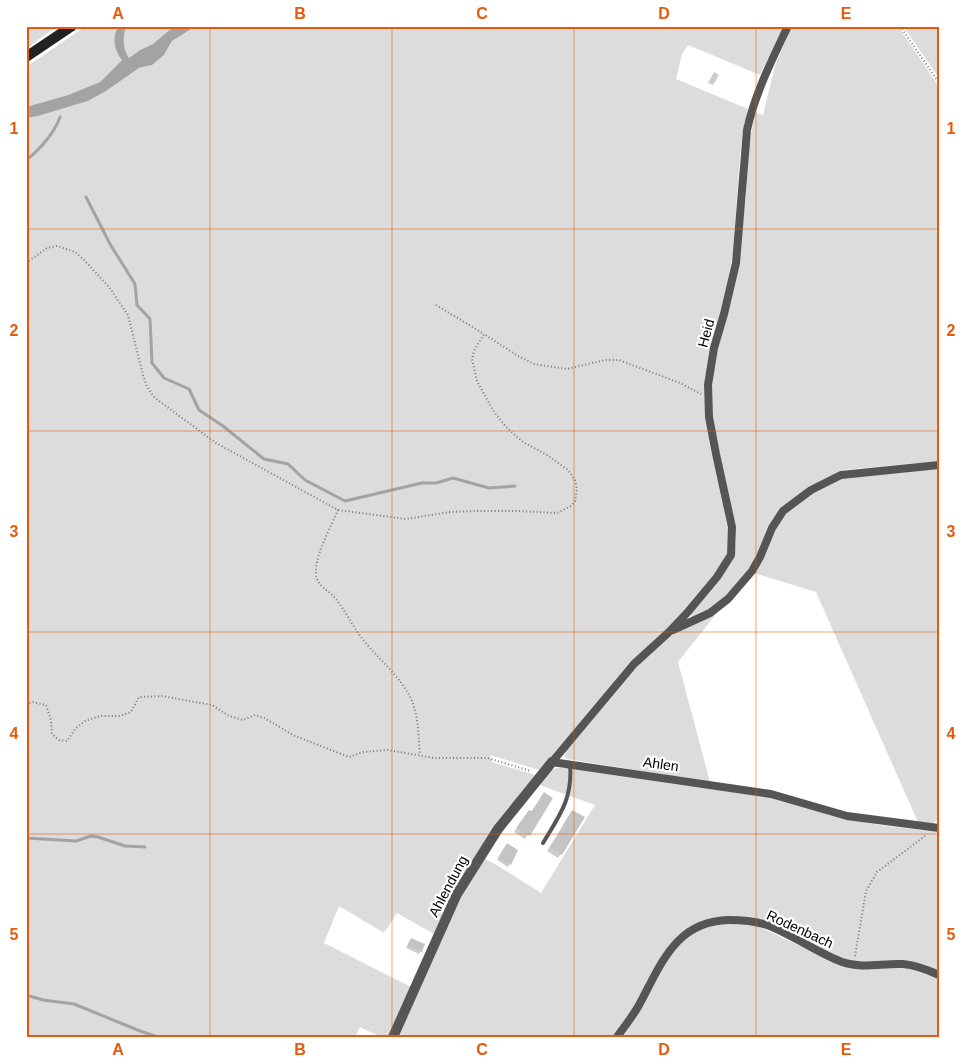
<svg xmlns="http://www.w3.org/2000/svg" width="965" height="1063" viewBox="0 0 965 1063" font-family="Arial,sans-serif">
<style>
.green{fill:#dcdcdc}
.water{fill:#a3a3a3}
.shadow{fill:#0003}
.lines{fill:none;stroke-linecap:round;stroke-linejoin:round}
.stream{stroke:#a3a3a3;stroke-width:3}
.building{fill:#c4c4c4}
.path{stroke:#777;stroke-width:2;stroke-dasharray:1 2.5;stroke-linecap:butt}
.service{stroke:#555;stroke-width:4}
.minor{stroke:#555;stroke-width:8}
.tertiary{stroke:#555;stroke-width:10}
.secondary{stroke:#222;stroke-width:10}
.grid{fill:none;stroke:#e8590c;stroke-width:1;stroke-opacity:0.55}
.labels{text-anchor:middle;stroke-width:4.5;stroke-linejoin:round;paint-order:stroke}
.street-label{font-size:14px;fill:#000;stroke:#fff}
.neatline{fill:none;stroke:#e8590c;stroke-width:2}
.grid-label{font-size:16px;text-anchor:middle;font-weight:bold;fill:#e8590c}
</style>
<rect width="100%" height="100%" fill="#fff"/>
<path class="green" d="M26 26H57L26 49Z
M86 26H118L116 30 122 60 100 82 68 95 26 107V67Z
M126 26H174L153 44 140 50 129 58C122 47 122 39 126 26Z
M196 26H784L760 75 688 45 682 54 676 79 748 109 743 132 740 155 733 253 726 293 711 347 704 391 705 412 711 452 730 527 728 555 714 575 689 606 667 630 632 662 550 760 539 770 490 755 492 762 535 775C496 825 461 877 434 934L397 913 384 933 339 906 324 943 411 987 390 1037H381L360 1027 355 1037H26V118L38 116 88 101 106 91 139 68 152 65 164 55 172 41Z
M792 26H898L939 87V461L844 470 808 487 781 510 750 568 736 587 717 605 696 617H692L690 613 734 556 736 541V527L719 455 710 400 717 349 737 271 746 197 747 156 755 112 763 115 775 66Z
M903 26H939V78Z
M939 467V819L933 823 918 822 816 592 754 573 784 513 811 491 843 476Z
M720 609 678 662 710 782 567 759 564 756 566 751 637 667 667 638Z
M572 767 673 784 770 797 846 818 879 825 939 832V972C908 968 875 967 845 959 824 953 805 941 786 931 781 929 775 925 769 923 739 915 703 913 679 935 657 955 648 984 634 1009 628 1019 620 1028 614 1037H397L432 962 461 897 483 858 495 864 541 893 595 805 542 786 539 781C550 767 555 768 572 767Z
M745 923 762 928 825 958 906 967 939 979V1037H620C638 1008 670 942 699 929 713 922 730 923 745 923Z"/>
<path class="water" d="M118 26H126C123 38 122 47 129 58L140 50 153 44 174 26H196L172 41 164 55 152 65 139 68 106 91 88 101 38 116 26 118V107L68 95 100 82 122 60C114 50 112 39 118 26Z"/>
<path class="shadow" d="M714 72 719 75 713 85 708 83Z
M544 794 551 798 525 839 514 832 526 815 531 812Z
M573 811 561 854 558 858 547 851Z
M505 847 517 851 508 867 497 860Z
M411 939 424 945 419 954 406 948Z"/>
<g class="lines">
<path class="stream" d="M26 160C39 151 55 132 60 117
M86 197 110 244 135 284 137 305 150 319 152 363 164 378 189 389 199 410 223 426 264 459 288 464 305 480 345 501 422 483H436L453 478 489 488 515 486
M26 838 76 841 91 836 98 837 125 846 145 847
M26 995 43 1000 74 1004 140 1031 158 1037"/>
</g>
<path class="building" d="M544 792 553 798 530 836 516 828 529 810 532 811Z
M572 810 585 817 562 855 550 847Z
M507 843 518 850 511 865 498 858Z
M411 938 425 944 422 952 407 946Z"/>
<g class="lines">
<path class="path" d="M900 26 939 83
M26 263 47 248 57 246 75 252 83 259 109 287 128 315 143 375 147 387 155 398 216 443 338 510 406 519 450 512 476 511H518L557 513 571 506 575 501 577 489 575 480 568 470 547 455 523 442 507 428 494 412 477 381 472 359 474 351 484 334 518 356 534 364 567 369 605 360H619L680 383 701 394
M436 305 484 334
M338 510C331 527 316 553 316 571 315 586 328 589 335 598 346 611 353 628 365 642 380 660 398 675 409 695 419 712 418 736 420 755
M26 704 33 702 46 705 51 720 52 734 59 740 67 741 76 728 85 721 100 716H120L131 712 139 697 162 696 212 705 229 716 243 720 255 715 264 718 295 736 349 757 363 752 388 750 434 758H487L531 771
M855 956 866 891 877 872 925 836"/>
<path class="service" d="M543 843C560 815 573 798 570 764"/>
<path class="minor" d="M673 630 710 613 728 599 752 571 760 557 772 528 783 511 811 490 841 475 939 465
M552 762 634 664 669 632 687 613 717 577 731 555 732 527 716 454 709 417 708 385 714 348 724 314 736 263 747 130C755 93 772 60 788 26
M552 762 771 794 847 816 939 828
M617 1037C624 1027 633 1016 639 1005 661 965 675 921 729 920 742 920 755 921 767 925 793 935 816 952 842 962 862 969 882 963 903 964 915 965 928 970 939 975"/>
<path class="tertiary" d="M393 1037 457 894 498 829 552 762"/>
<path class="secondary" d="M26 57 72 26"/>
</g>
<path class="grid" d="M210 26V1037M392 26V1037M574 26V1037M756 26V1037M26 229H939M26 431H939M26 632H939M26 834H939"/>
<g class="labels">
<g class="street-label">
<text transform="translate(706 333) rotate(-75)" y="5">Heid</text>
<text transform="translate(661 764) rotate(8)" y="5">Ahlen</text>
<text transform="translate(448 886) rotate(-62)" y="5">Ahlendung</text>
<text transform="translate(800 929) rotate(25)" y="5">Rodenbach</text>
</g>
</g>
<rect width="965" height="1063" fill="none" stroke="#ffffff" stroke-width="55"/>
<rect x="28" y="28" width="910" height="1008" class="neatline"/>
<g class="grid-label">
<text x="118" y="19">A</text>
<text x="300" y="19">B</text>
<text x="482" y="19">C</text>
<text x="664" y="19">D</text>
<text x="846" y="19">E</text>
<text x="14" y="134">1</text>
<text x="951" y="134">1</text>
<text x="14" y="336">2</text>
<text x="951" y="336">2</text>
<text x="14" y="537">3</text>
<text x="951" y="537">3</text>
<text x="14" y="739">4</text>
<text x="951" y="739">4</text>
<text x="14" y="940">5</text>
<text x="951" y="940">5</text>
<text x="118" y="1055">A</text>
<text x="300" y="1055">B</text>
<text x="482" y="1055">C</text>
<text x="664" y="1055">D</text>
<text x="846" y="1055">E</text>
</g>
</svg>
